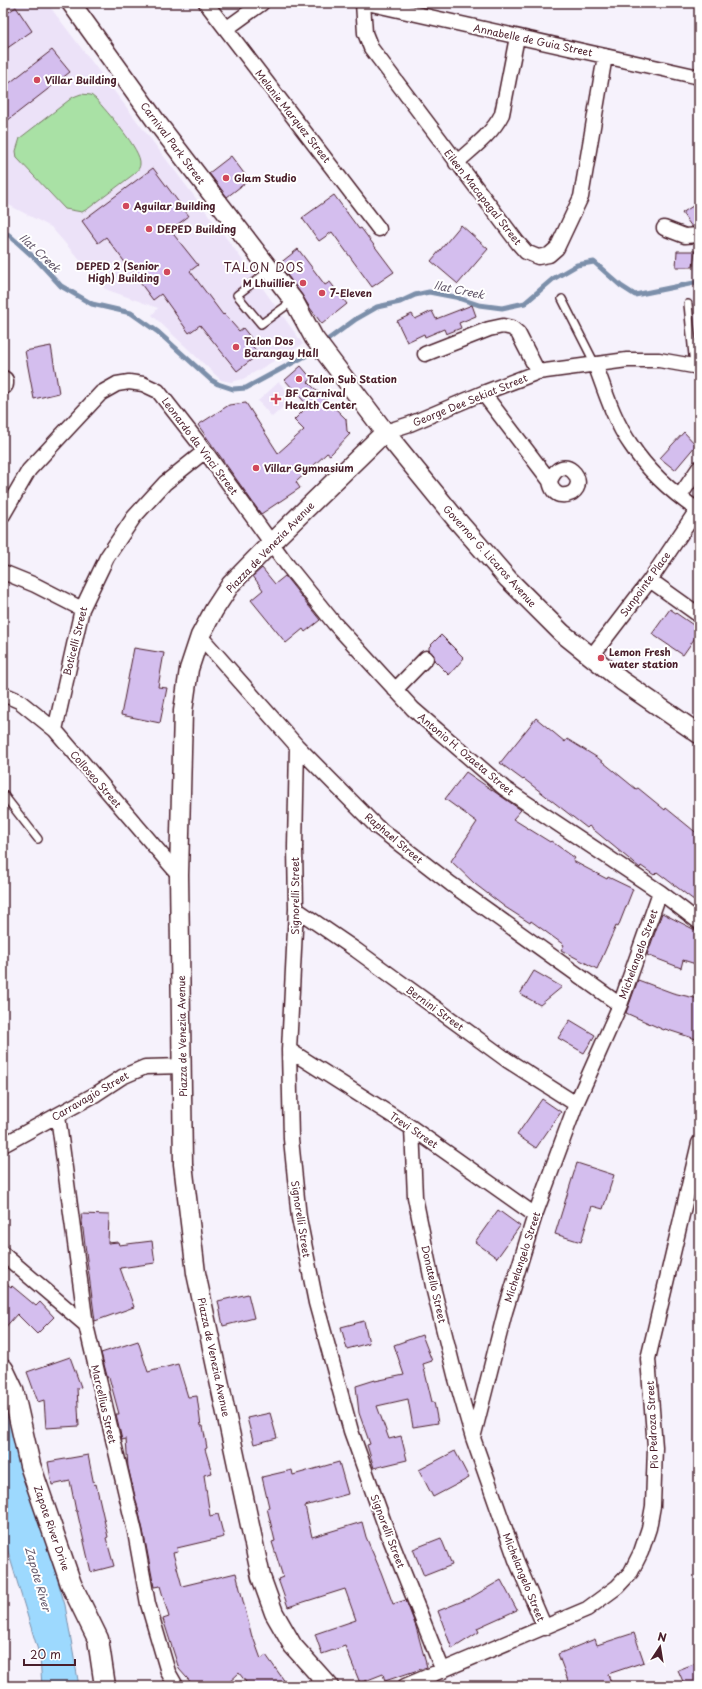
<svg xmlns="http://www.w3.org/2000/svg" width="702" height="1689" viewBox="0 0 702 1689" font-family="'Playpen Sans',sans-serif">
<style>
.built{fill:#ece2f8}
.green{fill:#a9e1a5;stroke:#7a8068}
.water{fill:#9dd9fe;stroke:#7c8faa}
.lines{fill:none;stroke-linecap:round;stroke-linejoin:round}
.stream{stroke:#7c8faa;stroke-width:5}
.building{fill:#d4beee;stroke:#4a1f2b}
.service-casing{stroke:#4a1f2b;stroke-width:10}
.minor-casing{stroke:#4a1f2b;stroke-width:17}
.tertiary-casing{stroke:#4a1f2b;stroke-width:21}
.secondary-casing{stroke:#4a1f2b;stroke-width:23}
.service{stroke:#fff;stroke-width:7}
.minor{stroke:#fff;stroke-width:14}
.tertiary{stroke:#fff;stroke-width:18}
.secondary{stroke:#fff;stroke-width:20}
.poi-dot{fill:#d1495b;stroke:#fff;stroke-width:1.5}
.labels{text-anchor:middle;stroke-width:4;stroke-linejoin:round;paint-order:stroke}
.street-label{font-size:10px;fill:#4a1f2b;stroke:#fff}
.poi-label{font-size:10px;font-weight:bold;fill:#4a1f2b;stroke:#fff;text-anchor:start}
.water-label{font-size:11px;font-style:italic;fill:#63576a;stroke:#fff}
.quarter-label{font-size:12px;letter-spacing:1px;fill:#4a1f2b;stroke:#fff}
</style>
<rect width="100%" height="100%" fill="#f6f2fc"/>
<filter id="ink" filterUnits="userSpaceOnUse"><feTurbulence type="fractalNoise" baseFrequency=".025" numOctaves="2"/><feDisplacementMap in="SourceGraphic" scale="8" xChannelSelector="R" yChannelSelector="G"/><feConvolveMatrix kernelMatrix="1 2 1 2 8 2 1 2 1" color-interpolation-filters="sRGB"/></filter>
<g filter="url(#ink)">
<path class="built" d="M10 3H47L233 247 303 344 243 379 231 382 221 380 152 315 158 308 105 289 51 227 3 202V8Z
M279 382 293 398 272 417 258 401Z"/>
<path class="green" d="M81 94 91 95 96 99C106 111 142 150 140 164 140 168 137 171 134 174L89 208 82 212 65 209 17 158 16 151 20 138 73 97Z"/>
<path class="water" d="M3 1404 7 1411 65 1605 79 1686H42L40 1657 3 1535Z"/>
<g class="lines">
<path class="stream" d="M3 232 9 235 38 261 61 286 92 304 131 313 158 332 211 380 218 384 233 389 246 388 307 355 356 319 377 307 400 302 415 295 429 292 455 297 479 305 502 308 525 303 553 279 577 265 594 262 621 286 635 295 699 282"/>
</g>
<path class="building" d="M16 7 32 31 3 51V16Z
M52 50 70 72 3 124V88Z
M231 156 249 180 227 197 209 173Z
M153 168 189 216 170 230 198 265 190 271 223 315 224 314 239 331 243 328 251 338 248 341 259 354 237 371 200 325 189 333 161 294 153 300 106 237 98 243 82 221Z
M334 195 359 229 361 228 394 272 372 287 332 232 319 241 302 218Z
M699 202V227H692L682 213Z
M461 225 488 249 458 284 431 261Z
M298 249 325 285 330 282 347 304 322 324 310 308 302 295 279 264Z
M677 251H695L693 267H676Z
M472 305 476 316 459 323 461 328 446 334 444 329 425 337 424 334 407 342 397 321 412 314 415 319 432 311 436 319Z
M51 346 59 393 34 399 25 351Z
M301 366 312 379 308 382 346 419 347 431 350 434 330 455 327 453 296 482 300 488 261 514 198 425 229 405 246 403 278 453 304 430 294 420 308 406 285 380Z
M684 432 696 445 675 470 660 458Z
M262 568 275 584 285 576 320 620 305 632 303 629 286 643 251 600 263 590 253 576Z
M670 609 699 629V632L683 655 652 634Z
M441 635 464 658 449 675 434 660V655L429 650V647Z
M134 648 164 653 158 687 167 688 160 723 121 715Z
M536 718 565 742 567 739 598 758 636 789 638 788 665 810 666 808 699 835V904L657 872 654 875 641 866 640 868 589 826 587 828 524 779 523 780 500 763Z
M466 772 521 810 513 819 550 842 551 841 575 858 573 861 607 879 608 877 633 889 618 927 616 926 597 969 561 950 564 945 531 921 530 923 505 907 475 884 451 861 477 822 445 799Z
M662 913 699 932V965L683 960 681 968 647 955Z
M534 971 562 987 540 1005 520 994Z
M638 980 673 993 699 999V1040L665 1029 664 1030 626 1013Z
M570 1020 595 1035 584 1053 558 1038Z
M542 1099 561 1112 536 1148 517 1135Z
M577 1163 614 1175 603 1209 592 1206 581 1242 555 1234Z
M498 1210 520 1226 497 1258 475 1242Z
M81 1214 109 1215 108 1243 118 1242 119 1245 152 1241 155 1263 120 1268 134 1307 95 1321Z
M3 1281 11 1287 12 1286 36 1306 40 1302 54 1317 37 1334 17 1314 3 1330Z
M248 1294 254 1318 223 1326 218 1301Z
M364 1321 369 1343 347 1349 341 1327Z
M422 1335 432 1361 423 1364 432 1402H434L438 1423 413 1427 408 1399 377 1406 389 1439 401 1436 407 1460 374 1468 367 1445 370 1444 359 1413 356 1386 375 1380V1381L404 1375 394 1345Z
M138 1341 148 1372 178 1364 188 1397 197 1396 201 1426H203L207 1448 205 1449 212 1473 204 1475 210 1516 218 1514 224 1537 177 1548 178 1552 173 1553 182 1586 236 1573 252 1637H253L261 1659 266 1655 288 1686H249L239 1673 225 1686H194L179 1669 163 1619 169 1617 160 1586 154 1587 143 1530 128 1467 126 1439 122 1440 116 1414H119L109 1377 107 1378V1376L101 1353Z
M70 1357 81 1387 77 1388 79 1426 46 1428 44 1400 38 1402 27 1372Z
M270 1413 277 1438 254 1444 247 1418Z
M455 1451 469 1478 433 1497 419 1470Z
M88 1455 94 1485 96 1484 108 1537 106 1538 114 1566 91 1572 77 1511H76L70 1481 52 1485 48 1462Z
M339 1462 348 1494 305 1506 312 1537 362 1522 366 1537 381 1572 393 1604 406 1600 416 1627 427 1667 385 1681 383 1674 360 1683 345 1646 322 1654 315 1634 356 1620 345 1589 288 1607 278 1579 283 1577 272 1542 275 1541 267 1508 269 1507 262 1477 292 1470 293 1475Z
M441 1538 452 1565 424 1576 413 1549Z
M501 1580 517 1610 477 1628 479 1632 452 1649 438 1611 470 1598Z
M634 1633 644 1662 608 1674 611 1683 604 1686H570L558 1654 595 1639 597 1645Z
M699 1662V1686H685L678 1670Z"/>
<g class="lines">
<g class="service-casing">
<path id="service" d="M270 270 237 295 261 324 293 301
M562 299 595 364
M688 304 694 366
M3 794 38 839"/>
</g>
<g class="minor-casing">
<path id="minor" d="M206 3 379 229
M363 3 365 33 371 48 518 243 526 252 538 257 549 255 557 248 581 197 605 56
M367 3 699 77
M226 29 262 3
M456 163C473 148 492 134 502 114L517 37
M664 228 685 236 699 235
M425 354 489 329 503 326 512 328 518 333 538 372
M595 364C605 391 614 421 631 445 648 471 674 494 699 511
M483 393 550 481C551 487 553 493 560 495 565 496 568 495 572 493 590 481 562 450 550 481
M385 432 410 424 483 393 538 372 627 360H659L699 367
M680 496 699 468
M3 515 29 470 101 393 117 384 129 382 143 384 158 391 205 451 288 566 334 623 413 709 504 788 660 892 699 922
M3 572 35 585 82 609
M650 580 699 615
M200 636 297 746 376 826 451 884 620 1005
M591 657 650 580 697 510
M395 690 426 658
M3 694 19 701 55 730 179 875
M55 730 82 609 107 557 134 517 165 483 205 451
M297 746 295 847 296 909 289 1050 291 1139 299 1218 316 1303 351 1431 387 1531 443 1671
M296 909 356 950 507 1060 576 1104
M289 1050 412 1128 535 1215
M58 1116 86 1325 135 1532 148 1604 168 1672 176 1686
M412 1128 415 1197 434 1291 456 1379 473 1438 516 1560 545 1628
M3 1145 96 1094 122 1077 145 1067 183 1066
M3 1254 86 1325
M473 1438 505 1312 535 1215 576 1104 620 1005 660 892
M405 1686 587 1609 617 1587 631 1572 641 1552 649 1528 653 1506 655 1447 648 1359 699 1143"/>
</g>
<g class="tertiary-casing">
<path id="tertiary" d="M71 3 158 124 294 301 314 338 385 432 455 518 508 579 562 633 622 681 699 734
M329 1686 293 1646 274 1613 261 1577 196 1273 183 1164 179 875 183 711 189 669 200 636 214 610 231 584 271 543 385 432"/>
</g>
<g class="secondary-casing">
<path id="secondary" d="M3 381V384
M3 1369 13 1390 30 1465 71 1584 98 1639 105 1686"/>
</g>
<use href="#service" class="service"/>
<use href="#minor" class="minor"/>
<use href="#tertiary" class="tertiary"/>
<use href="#secondary" class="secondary"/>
</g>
</g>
<g class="poi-dot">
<circle cx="37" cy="80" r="4"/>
<circle cx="226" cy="178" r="4"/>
<circle cx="126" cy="206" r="4"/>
<circle cx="149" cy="229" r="4"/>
<circle cx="167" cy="272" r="4"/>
<circle cx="303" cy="283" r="4"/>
<circle cx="322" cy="293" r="4"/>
<circle cx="236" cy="347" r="4"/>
<circle cx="299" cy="379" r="4"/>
<path d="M274 393h4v4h4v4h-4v4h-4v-4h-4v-4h4z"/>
<circle cx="256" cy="468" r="4"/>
<circle cx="601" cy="658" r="4"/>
</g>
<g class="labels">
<g class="street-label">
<text transform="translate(533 40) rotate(12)" y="4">Annabelle de Guia Street</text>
<text transform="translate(293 116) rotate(52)" y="4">Melanie Marquez Street</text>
<text transform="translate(173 143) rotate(53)" y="4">Carnival Park Street</text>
<text transform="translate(483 197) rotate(52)" y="4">Eileen Macapagal Street</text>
<text transform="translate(470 400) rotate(-22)" y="4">George Dee Sekiat Street</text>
<text transform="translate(200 446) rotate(53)" y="4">Leonardo da Vinci Street</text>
<text transform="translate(270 547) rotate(-46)" y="4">Piazza de Venezia Avenue</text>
<text transform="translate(490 556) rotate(48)" y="4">Governor G. Licaros Avenue</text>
<text transform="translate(645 584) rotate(-54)" y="4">Sunpointe Place</text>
<text transform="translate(75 641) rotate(-76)" y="4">Boticelli Street</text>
<text transform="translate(466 754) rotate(40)" y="4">Antonio H. Ozaeta Street</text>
<text transform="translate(96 779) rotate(49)" y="4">Colloseo Street</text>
<text transform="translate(394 838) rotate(40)" y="4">Raphael Street</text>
<text transform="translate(295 896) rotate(-90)" y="4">Signorelli Street</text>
<text transform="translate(638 954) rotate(-70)" y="4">Michelangelo Street</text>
<text transform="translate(435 1008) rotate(36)" y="4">Bernini Street</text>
<text transform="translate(182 1036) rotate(-91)" y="4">Piazza de Venezia Avenue</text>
<text transform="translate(90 1096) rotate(-30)" y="4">Carravagio Street</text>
<text transform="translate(414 1130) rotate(34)" y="4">Trevi Street</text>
<text transform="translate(301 1219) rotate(81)" y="4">Signorelli Street</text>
<text transform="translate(522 1257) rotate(-72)" y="4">Michelangelo Street</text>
<text transform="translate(434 1284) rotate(77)" y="4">Donatello Street</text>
<text transform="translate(214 1357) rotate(78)" y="4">Piazza de Venezia Avenue</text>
<text transform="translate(104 1404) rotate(77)" y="4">Marcellius Street</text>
<text transform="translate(652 1425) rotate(-93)" y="4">Pio Pedroza Street</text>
<text transform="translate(52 1528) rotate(71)" y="4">Zapote River Drive</text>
<text transform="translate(388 1531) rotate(69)" y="4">Signorelli Street</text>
<text transform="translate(524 1577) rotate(68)" y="4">Michelangelo Street</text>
</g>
<g class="poi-label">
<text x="45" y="84">Villar Building</text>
<text x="234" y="182">Glam Studio</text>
<text x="134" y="210">Aguilar Building</text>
<text x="157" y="233">DEPED Building</text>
<text x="159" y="270" text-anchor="end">DEPED 2 (Senior<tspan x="159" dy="12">High) Building</tspan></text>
<text x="295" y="287" text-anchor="end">M Lhuillier</text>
<text x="330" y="297">7-Eleven</text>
<text x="244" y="345">Talon Dos<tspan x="244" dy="12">Barangay Hall</tspan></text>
<text x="307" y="383">Talon Sub Station</text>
<text x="285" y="397">BF Carnival<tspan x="285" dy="12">Health Center</tspan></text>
<text x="264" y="472">Villar Gymnasium</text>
<text x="609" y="656">Lemon Fresh<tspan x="609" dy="12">water station</tspan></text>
</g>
<g class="water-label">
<text transform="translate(40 253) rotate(43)" y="4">Ilat Creek</text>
<text transform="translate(459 290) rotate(12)" y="4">Ilat Creek</text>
<text transform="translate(38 1579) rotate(74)" y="4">Zapote River</text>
</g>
<g class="quarter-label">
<text x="264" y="272">TALON DOS</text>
</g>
</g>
<rect width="702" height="1689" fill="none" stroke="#fff" stroke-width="16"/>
<rect x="8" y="8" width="686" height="1673" fill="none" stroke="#4a1f2b" stroke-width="1.5" filter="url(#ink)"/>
<g transform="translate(660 1647) rotate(12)" stroke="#ffffff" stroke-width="3" paint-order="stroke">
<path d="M0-3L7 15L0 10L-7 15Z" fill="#4a1f2b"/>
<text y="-6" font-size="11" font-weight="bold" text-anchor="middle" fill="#4a1f2b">N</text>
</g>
<path d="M24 1659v6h51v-6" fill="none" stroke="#4a1f2b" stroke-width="2"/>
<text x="30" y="1659" font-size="12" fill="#4a1f2b" stroke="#ffffff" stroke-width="3" paint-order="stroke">20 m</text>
</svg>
